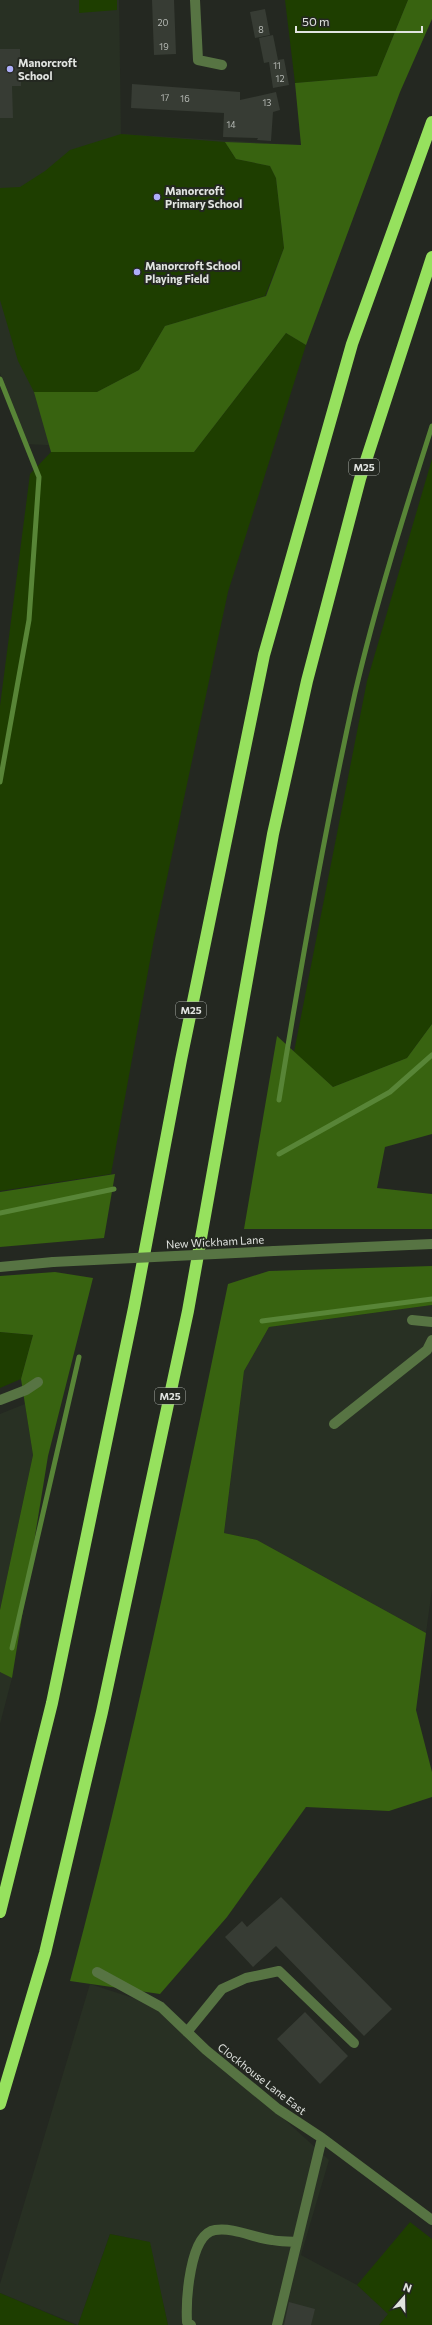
<svg xmlns="http://www.w3.org/2000/svg" width="432" height="2325" viewBox="0 0 432 2325" font-family="Commissioner,sans-serif">
<style>
.built{fill:#283023}
.green{fill:#1e3e00}
.forest{fill:#386310}
.lines{fill:none;stroke-linecap:round;stroke-linejoin:round}
.stream{stroke:#588537;stroke-width:5}
.building{fill:#373c34}
.minor{stroke:#577443;stroke-width:10}
.highway{stroke:#96e15e;stroke-width:12}
.minor-bridge{stroke:#577443;stroke-width:10}
.poi-dot{fill:#aeaefa;stroke:#242821;stroke-width:1.5}
.labels{text-anchor:middle;stroke-width:4;stroke-linejoin:round;paint-order:stroke}
.number-label{font-size:9px;fill:#b6bab5}
.shield{fill:#242821;stroke:#a8aca7;stroke-width:1}
.shield-label{font-size:10px;font-weight:bold;fill:#e1e4e0}
.poi-label{font-size:11px;font-weight:bold;fill:#e1e4e0;stroke:#242821;text-anchor:start}
.street-label{font-size:11px;fill:#e1e4e0;stroke:#242821}
</style>
<rect width="100%" height="100%" fill="#242821"/>
<path class="built" d="M0 0H119L121 134 301 145 194 452 25 444 0 373Z
M432 1305V1589L426 1633 257 1540 224 1533 244 1371 269 1327Z
M25 1404 33 1455 0 1610V1414Z
M0 1672 12 1678 0 1724Z
M90 1984 161 2007 329 2160 301 2255 357 2285 389 2314 379 2325H168L149 2242 110 2234 78 2325 0 2293V2284Z"/>
<path class="green" d="M79 0H117V10L79 13Z
M285 0H408L377 76 295 83Z
M121 134 225 142 236 159 270 166 276 178 284 248 265 296 165 326 139 370 97 392H34L18 361 0 300V188L20 187 45 171 70 150Z
M286 333 306 345 228 592 154 939 111 1174 0 1191V706L30 474 51 452H194Z
M432 459V1024L407 1058 333 1087 294 1052 367 681Z
M0 1332 33 1335 21 1379 0 1388Z
M410 2222 432 2239V2325H379L388 2314 357 2285Z
M110 2234 150 2242 168 2325H78Z
M0 2293 76 2325H0Z"/>
<path class="forest" d="M408 0H432V19L400 92 306 345 286 333 194 452H51L34 392H97L139 370 165 326 266 296 284 248 276 178 270 166 236 159 225 142 301 145 295 83 377 76Z
M432 1024V1134L385 1147 377 1188 432 1194V1229H244L277 1036 333 1087 407 1058Z
M115 1174 104 1238 0 1247V1192Z
M432 1266V1305L269 1327 244 1371 224 1533 257 1540 426 1633 416 1710 432 1772V1797L389 1811 306 1807 227 1917 160 1994 70 1981C132 1750 180 1517 228 1284L269 1271Z
M55 1272 93 1278 48 1456 12 1678 0 1672V1610L33 1455 21 1379 33 1335 0 1332V1276Z"/>
<g class="lines">
<path class="stream" d="M0 379 39 477 29 620 0 782
M279 1100C301 964 325 828 355 693 376 603 404 514 432 426
M279 1154 390 1092 432 1055
M0 1213 114 1189
M262 1321 432 1299
M12 1648 79 1357"/>
</g>
<path class="building" d="M152 0H174L176 54 154 55Z
M265 9 270 35 255 38 250 12Z
M273 35 278 60 284 59 289 85 273 88 269 62 264 63 259 38Z
M0 49H20L21 86H12L13 118H0Z
M132 84 240 92V100L276 92 280 110 273 112 271 141 257 140 258 138 223 137 224 113 131 108Z
M281 1897 392 2009 364 2036 276 1946 253 1967 225 1937 242 1921 247 1927Z
M305 2012 348 2056 320 2084 277 2039Z
M289 2302 315 2309 311 2325H284Z"/>
<g class="lines">
<path class="minor" d="M195 0 198 60 222 65
M274 1251 432 1244
M0 1267 53 1262
M412 1320 432 1322
M0 1400 26 1390 38 1382
M334 1424 427 1350 432 1340
M97 1972 161 2007 206 2050 278 2109 322 2138 432 2220
M187 2032 222 1989 246 1978 279 1971 354 2043
M191 2325 187 2322C186 2302 189 2234 215 2230 234 2227 254 2238 272 2240 280 2242 289 2241 297 2242
M277 2325 322 2138"/>
<path class="highway" d="M0 1912 52 1703 134 1308 181 1060 264 655 352 344 432 122
M0 2104 45 1953 102 1712 188 1311 273 834 307 681 360 479 432 257"/>
<path class="minor-bridge" d="M53 1262 274 1251"/>
</g>
<g class="poi-dot">
<circle cx="10" cy="69" r="4"/>
<circle cx="157" cy="197" r="4"/>
<circle cx="137" cy="272" r="4"/>
</g>
<g class="labels">
<g class="number-label">
<text x="163" y="26">20</text>
<text x="261" y="33">8</text>
<text x="164" y="50">19</text>
<text x="277" y="69">11</text>
<text x="280" y="82">12</text>
<text x="165" y="101">17</text>
<text x="185" y="102">16</text>
<text x="267" y="106">13</text>
<text x="231" y="128">14</text>
</g>
<g class="shield">
<rect x="349" y="459" width="30" height="16" rx="3"/>
<rect x="176" y="1002" width="30" height="16" rx="3"/>
<rect x="155" y="1388" width="30" height="16" rx="3"/>
</g>
<g class="shield-label">
<text x="364" y="471">M25</text>
<text x="191" y="1014">M25</text>
<text x="170" y="1400">M25</text>
</g>
<g class="poi-label">
<text x="18" y="67">Manorcroft<tspan x="18" dy="13">School</tspan></text>
<text x="165" y="195">Manorcroft<tspan x="165" dy="13">Primary School</tspan></text>
<text x="145" y="270">Manorcroft School<tspan x="145" dy="13">Playing Field</tspan></text>
</g>
<g class="street-label">
<text transform="translate(215 1242) rotate(-3)" y="4">New Wickham Lane</text>
<text transform="translate(262 2079) rotate(38)" y="4">Clockhouse Lane East</text>
</g>
</g>
<g transform="translate(404 2297) rotate(20)" stroke="#242821" stroke-width="3" paint-order="stroke">
<path d="M0-3L7 15L0 10L-7 15Z" fill="#e1e4e0"/>
<text y="-6" font-size="11" font-weight="bold" text-anchor="middle" fill="#e1e4e0">N</text>
</g>
<path d="M296 26v6h126v-6" fill="none" stroke="#e1e4e0" stroke-width="2"/>
<text x="302" y="26" font-size="12" fill="#e1e4e0" stroke="#242821" stroke-width="3" paint-order="stroke">50 m</text>
</svg>
